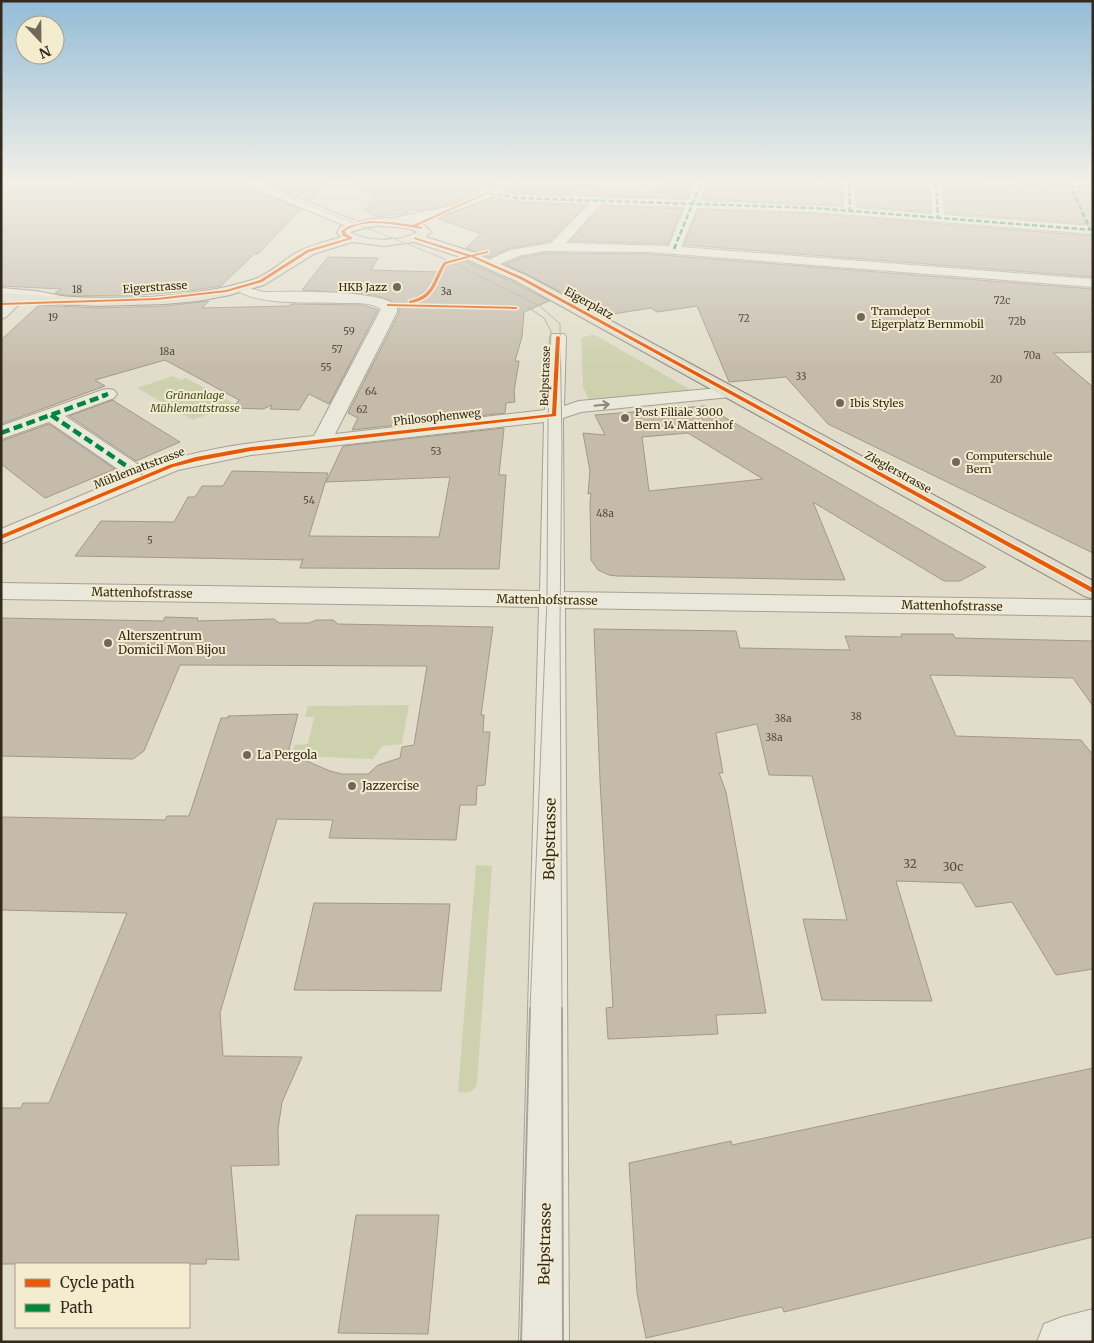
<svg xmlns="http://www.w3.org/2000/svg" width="1094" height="1343" viewBox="0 0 1094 1343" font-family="Merriweather,serif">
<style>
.green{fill:#cdd1ad}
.building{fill:#c4bbab;stroke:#a1998a;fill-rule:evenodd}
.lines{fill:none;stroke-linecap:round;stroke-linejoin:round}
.street-casing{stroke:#a6a193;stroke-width:2}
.secondary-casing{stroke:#959184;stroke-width:2}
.primary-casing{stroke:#8b877a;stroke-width:2}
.street{fill:#eae7db;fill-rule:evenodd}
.secondary{fill:#eae7db;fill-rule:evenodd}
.primary{fill:#e0ddcd;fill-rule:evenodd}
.tram-far1{stroke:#a8a69c;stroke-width:1}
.tram{stroke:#a8a69c;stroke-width:2}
.quiet-far2{stroke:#00873e;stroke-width:2.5;stroke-dasharray:5.5 2.5;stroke-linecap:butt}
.quiet-far1{stroke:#00873e;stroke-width:4;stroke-dasharray:8 4;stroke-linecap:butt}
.quiet{stroke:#00873e;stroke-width:4.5;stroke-dasharray:9 4.5;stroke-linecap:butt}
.cycleway-casing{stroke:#f3eccf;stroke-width:3}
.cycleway{fill:#e8590c;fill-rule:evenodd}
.oneway{stroke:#8e887c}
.poi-dot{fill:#70695a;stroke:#f3eccf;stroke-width:2}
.labels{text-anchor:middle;stroke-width:4;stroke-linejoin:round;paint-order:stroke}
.number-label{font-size:10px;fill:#574e40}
.far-street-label{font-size:11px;fill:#332a1d;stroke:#f3eccf}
.far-poi-label{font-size:11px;fill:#332a1d;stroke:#f3eccf;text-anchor:start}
.far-park-label{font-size:11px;font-style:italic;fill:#3f4e25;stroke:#f3eccf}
.street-label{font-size:12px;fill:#332a1d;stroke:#f3eccf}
.poi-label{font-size:12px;fill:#332a1d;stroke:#f3eccf;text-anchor:start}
.near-number-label{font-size:12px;fill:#574e40}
.near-street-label{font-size:15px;fill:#332a1d;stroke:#f3eccf}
</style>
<rect width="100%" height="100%" fill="#e1ddca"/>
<path class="green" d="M591 335H595L696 393 590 402 583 387 581 338Z
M173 376 181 380 186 378 235 404 193 420 137 388Z
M409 705 402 744 382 746 373 759 291 756 295 745 308 744 314 717H305L308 706Z
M476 865 492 866 477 1084C473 1093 467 1093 458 1092Z"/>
<path class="building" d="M73 183H243L245 187 301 209 258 254H254L221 286 190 291 128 296 65 295 55 293 61 289 1 286V185L68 186Z
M263 183H327L309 201Z
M349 183H462L495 184 482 188 450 204 418 211 410 209 407 213 377 217 364 211 376 196 348 186Z
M666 183H694L687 198 518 193 506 191 515 184 601 187V190L648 192 663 189Z
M708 183 828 184V183H842V205L703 199Z
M856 183H929L930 212 858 206Z
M943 183H968L1093 193V224L946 213Z
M492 198 518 203 585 206 550 241 510 248 490 257 466 248 481 234 437 218Z
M602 206 682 209 668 244 570 241Z
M698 210 814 214 1093 236V277L684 245Z
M544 253 649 254 1093 289V352L1053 353 1093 387V553L828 424 786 377 729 382 697 306 657 312 651 308 613 314 572 292 566 294 505 264 520 258Z
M328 257 378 258 371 270 440 272 452 260 464 261 515 283 549 301 524 312 522 337 515 361H519L514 391 515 402 506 403 505 413 352 430 358 418 348 413 399 313V307L390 300 374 295 302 290Z
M209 301 202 308 289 306 291 304 363 305 378 310 329 404 309 394 299 410 270 409 272 405 263 409 233 408 239 400 165 360 95 380 105 386 1 424V340L39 305 97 308 165 306Z
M113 400 117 403 180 442 136 461 69 416Z
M705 406 952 548 986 567 960 581H944L813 502 845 580 617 576 609 575 598 570 591 560 590 502 591 493 588 494 590 471 583 433 605 435 595 415ZM688 433 763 479 649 491 642 437Z
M49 424 115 469 45 498 1 464V441Z
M504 428 499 475H506L499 569 300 568 303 558 302 560 75 556 101 521 174 522 188 497H195L202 486H223L232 471 328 473 309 536 439 537 450 477 326 482 343 446Z
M165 617 198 618 197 621 274 619 279 623H309L316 620H333L338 624 493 627 481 715H484L483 732H490L485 785 477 786 476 805H460L456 840 329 838 333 820 277 819 220 1013 223 1056 302 1057 282 1102 278 1129 279 1165 231 1166 239 1260 207 1259 206 1264H1V1108H21L23 1103H49L127 913 1 910V817L165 820 167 816H189L221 718H228V716L298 714 288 753 330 771 342 774H368L378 765 400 758 402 747 414 745 427 666 180 665 144 751 133 759 1 756V618L163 621Z
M594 629 736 631 740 648 850 650 845 636 902 637 901 634H953L955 638 1093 641V706L1073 678 930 675 956 736 1081 740 1093 755V969L1056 975 1012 902 976 907 962 883 896 881 932 1001 822 1000 803 919 847 920 812 776 769 775 757 724 716 733 723 773H719L726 792 766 1013 716 1015 718 1034 608 1039 606 1008 613 1007 600 781Z
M314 903 450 904 441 991 294 990Z
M1093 1068V1237L784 1312 782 1307 646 1338 637 1293 629 1163 731 1141 732 1145Z
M356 1215H439L428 1334 338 1333Z"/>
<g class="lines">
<g class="street-casing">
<path id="street" d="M696 183H706L700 201 844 207V183H854L856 208 932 214 931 183H941L944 215 1093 226V234L814 212 697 208 681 247 1093 279V287L649 252 544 251 519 256 491 268 484 264 486 261 510 250 551 243 589 204 518 201 482 194 480 192 482 190 486 189 518 195 688 200ZM601 204 685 207 669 246 566 243Z
M1017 183 1093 185V191L1022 186Z
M241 283 252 289 263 292C288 292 384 289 397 307V312L335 434 545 410 550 337 552 334H564L566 337 564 406 579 401 730 387 736 388 739 392 736 396 730 397 581 412 563 418 564 592 1093 600V616L565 608 569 1342H519L539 607 1 599V583L540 591 544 422 251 455 178 470 1 544V529L128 476 49 422 1 439V426L102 390 108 389 114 390 117 394 114 398 65 416 145 469C199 447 257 442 314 436L381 309C370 302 356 303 343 303 319 302 248 306 234 287L236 284Z
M12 300 17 301 19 304 6 317 1 319V306L7 301Z
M1093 1309V1342H1037L1044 1324 1062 1317Z"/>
</g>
<g class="secondary-casing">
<path id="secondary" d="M245 183H259L359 222 361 225 355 229 351 228 246 185Z
M501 183H514C502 197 394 236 382 223L384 220 451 206Z
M1 288 36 291 72 298 74 301 72 304 67 305 36 299 1 296Z"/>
</g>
<g class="primary-casing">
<path id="primary" d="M369 219C388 218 419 215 431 232L426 237 473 252 526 275 1093 581V599L1084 596 516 281 463 258 414 242 384 246 352 242 314 254 264 285 230 295 198 301 165 304 97 306 1 301V293C84 298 172 305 252 280 268 275 280 263 294 254 309 245 325 242 341 237L337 233 340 227ZM382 226 408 228 417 232C401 242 366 242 350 232L369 227Z"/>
</g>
<use href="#street" class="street"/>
<use href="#secondary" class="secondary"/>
<use href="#primary" class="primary"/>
<path class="tram-far1" d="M254 183 440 257 540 306 560 324 562 445 560 626 562 1010
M529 308 544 318 551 331 548 417 547 600 530 1010"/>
<path class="tram" d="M562 1008 563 1342
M521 1342 530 1008"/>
<path class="quiet-far2" d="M849 183 850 210
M936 183 938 217
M1022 183 1093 188
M1069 183 1090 229
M489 193 518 198 814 208 1093 230
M674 249 701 183"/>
<path class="quiet-far1" d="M102 396 108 394"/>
<path class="quiet" d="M51 415 143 477
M1 433 106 395"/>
<g class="cycleway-casing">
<path id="cycleway" d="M507 183H510L417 226 422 227V229C397 226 369 216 345 231L346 234 352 237V239L309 252 262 282 226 292 157 300 1 305V303L157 298 226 290 260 280 307 250 348 238 343 236 341 231 349 226 369 221 392 222 413 225Z
M414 237 471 255 488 251V253L474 256 522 277 1093 588V593L520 279 471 257 446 264C435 282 435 301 409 303V301C435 294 430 283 444 262L467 256 414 239Z
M387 304 516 307 518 308 516 309 388 306H387Z
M558 336 560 337 556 416 251 451 197 461 173 467 1 539V535L169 465 196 457 251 447 552 414 556 337Z"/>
</g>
<use href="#cycleway" class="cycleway"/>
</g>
<defs><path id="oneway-shaft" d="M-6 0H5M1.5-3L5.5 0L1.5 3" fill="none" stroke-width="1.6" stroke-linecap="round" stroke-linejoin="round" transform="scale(1.25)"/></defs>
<use class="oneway" href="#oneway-shaft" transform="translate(602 405) rotate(-6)"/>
<linearGradient id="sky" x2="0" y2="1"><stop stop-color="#94bcd7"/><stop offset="0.49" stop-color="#f2f0e7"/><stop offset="1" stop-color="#f2f0e7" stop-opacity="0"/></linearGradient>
<rect width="1094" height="371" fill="url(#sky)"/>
<g class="poi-dot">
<circle cx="397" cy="287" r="5"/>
<circle cx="861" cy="317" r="5"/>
<circle cx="840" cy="403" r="5"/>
<circle cx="625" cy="418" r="5"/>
<circle cx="956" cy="462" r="5"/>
<circle cx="108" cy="643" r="5"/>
<circle cx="247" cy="755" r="5"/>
<circle cx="352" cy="786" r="5"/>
</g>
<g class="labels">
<g class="number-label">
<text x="77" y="293">18</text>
<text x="446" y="295">3a</text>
<text x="1002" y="304">72c</text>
<text x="53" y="321">19</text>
<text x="744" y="322">72</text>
<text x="1017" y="325">72b</text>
<text x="349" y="335">59</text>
<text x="337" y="353">57</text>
<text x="167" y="355">18a</text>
<text x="1032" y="359">70a</text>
<text x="326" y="371">55</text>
<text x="801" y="380">33</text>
<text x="996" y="383">20</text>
<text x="371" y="395">64</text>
<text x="362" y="413">62</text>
<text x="436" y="455">53</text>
<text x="309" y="504">54</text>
<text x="605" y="517">48a</text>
<text x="150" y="544">5</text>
<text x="856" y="720">38</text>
<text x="783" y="722">38a</text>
<text x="774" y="741">38a</text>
</g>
<g class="far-street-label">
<text transform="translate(155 287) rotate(-4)" y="4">Eigerstrasse</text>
<text transform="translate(589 303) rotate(29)" y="4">Eigerplatz</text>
<text transform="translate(545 376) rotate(-88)" y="4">Belpstrasse</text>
<text transform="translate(437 417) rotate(-6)" y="4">Philosophenweg</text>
<text transform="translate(139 468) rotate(-21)" y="4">Mühlemattstrasse</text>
<text transform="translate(898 472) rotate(29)" y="4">Zieglerstrasse</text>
</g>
<g class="far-poi-label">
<text x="387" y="291" text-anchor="end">HKB Jazz</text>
<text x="871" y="315">Tramdepot<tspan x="871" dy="13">Eigerplatz Bernmobil</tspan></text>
<text x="850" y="407">Ibis Styles</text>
<text x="635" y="416">Post Filiale 3000<tspan x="635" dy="13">Bern 14 Mattenhof</tspan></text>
<text x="966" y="460">Computerschule<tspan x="966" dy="13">Bern</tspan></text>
</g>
<g class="far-park-label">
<text x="195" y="399">Grünanlage<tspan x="195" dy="13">Mühlemattstrasse</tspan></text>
</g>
<g class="street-label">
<text transform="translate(142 593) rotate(1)" y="4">Mattenhofstrasse</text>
<text transform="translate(547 600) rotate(1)" y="4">Mattenhofstrasse</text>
<text transform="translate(952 606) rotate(1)" y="4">Mattenhofstrasse</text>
</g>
<g class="poi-label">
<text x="118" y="640">Alterszentrum<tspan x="118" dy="14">Domicil Mon Bijou</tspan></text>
<text x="257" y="759">La Pergola</text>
<text x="362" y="790">Jazzercise</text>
</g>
<g class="near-number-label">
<text x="910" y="868">32</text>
<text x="953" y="871">30c</text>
</g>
<g class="near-street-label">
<text transform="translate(550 839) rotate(-89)" y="5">Belpstrasse</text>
<text transform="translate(545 1244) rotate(-89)" y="5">Belpstrasse</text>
</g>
</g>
<rect width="1094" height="1343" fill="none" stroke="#332a1d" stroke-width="5"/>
<rect x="15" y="1263" width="175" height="65" fill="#f3eccf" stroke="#a69e88"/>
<rect x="25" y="1279" width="25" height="8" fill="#e8590c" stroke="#a69e88"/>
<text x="60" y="1288" font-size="15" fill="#332a1d">Cycle path</text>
<rect x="25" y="1304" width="25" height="8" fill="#00873e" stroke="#a69e88"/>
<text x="60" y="1313" font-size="15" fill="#332a1d">Path</text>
<g transform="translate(40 40) rotate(158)"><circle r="24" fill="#f3eccf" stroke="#a69e88"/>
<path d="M0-4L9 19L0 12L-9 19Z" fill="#70695a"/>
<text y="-8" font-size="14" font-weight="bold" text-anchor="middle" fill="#332a1d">N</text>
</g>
</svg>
